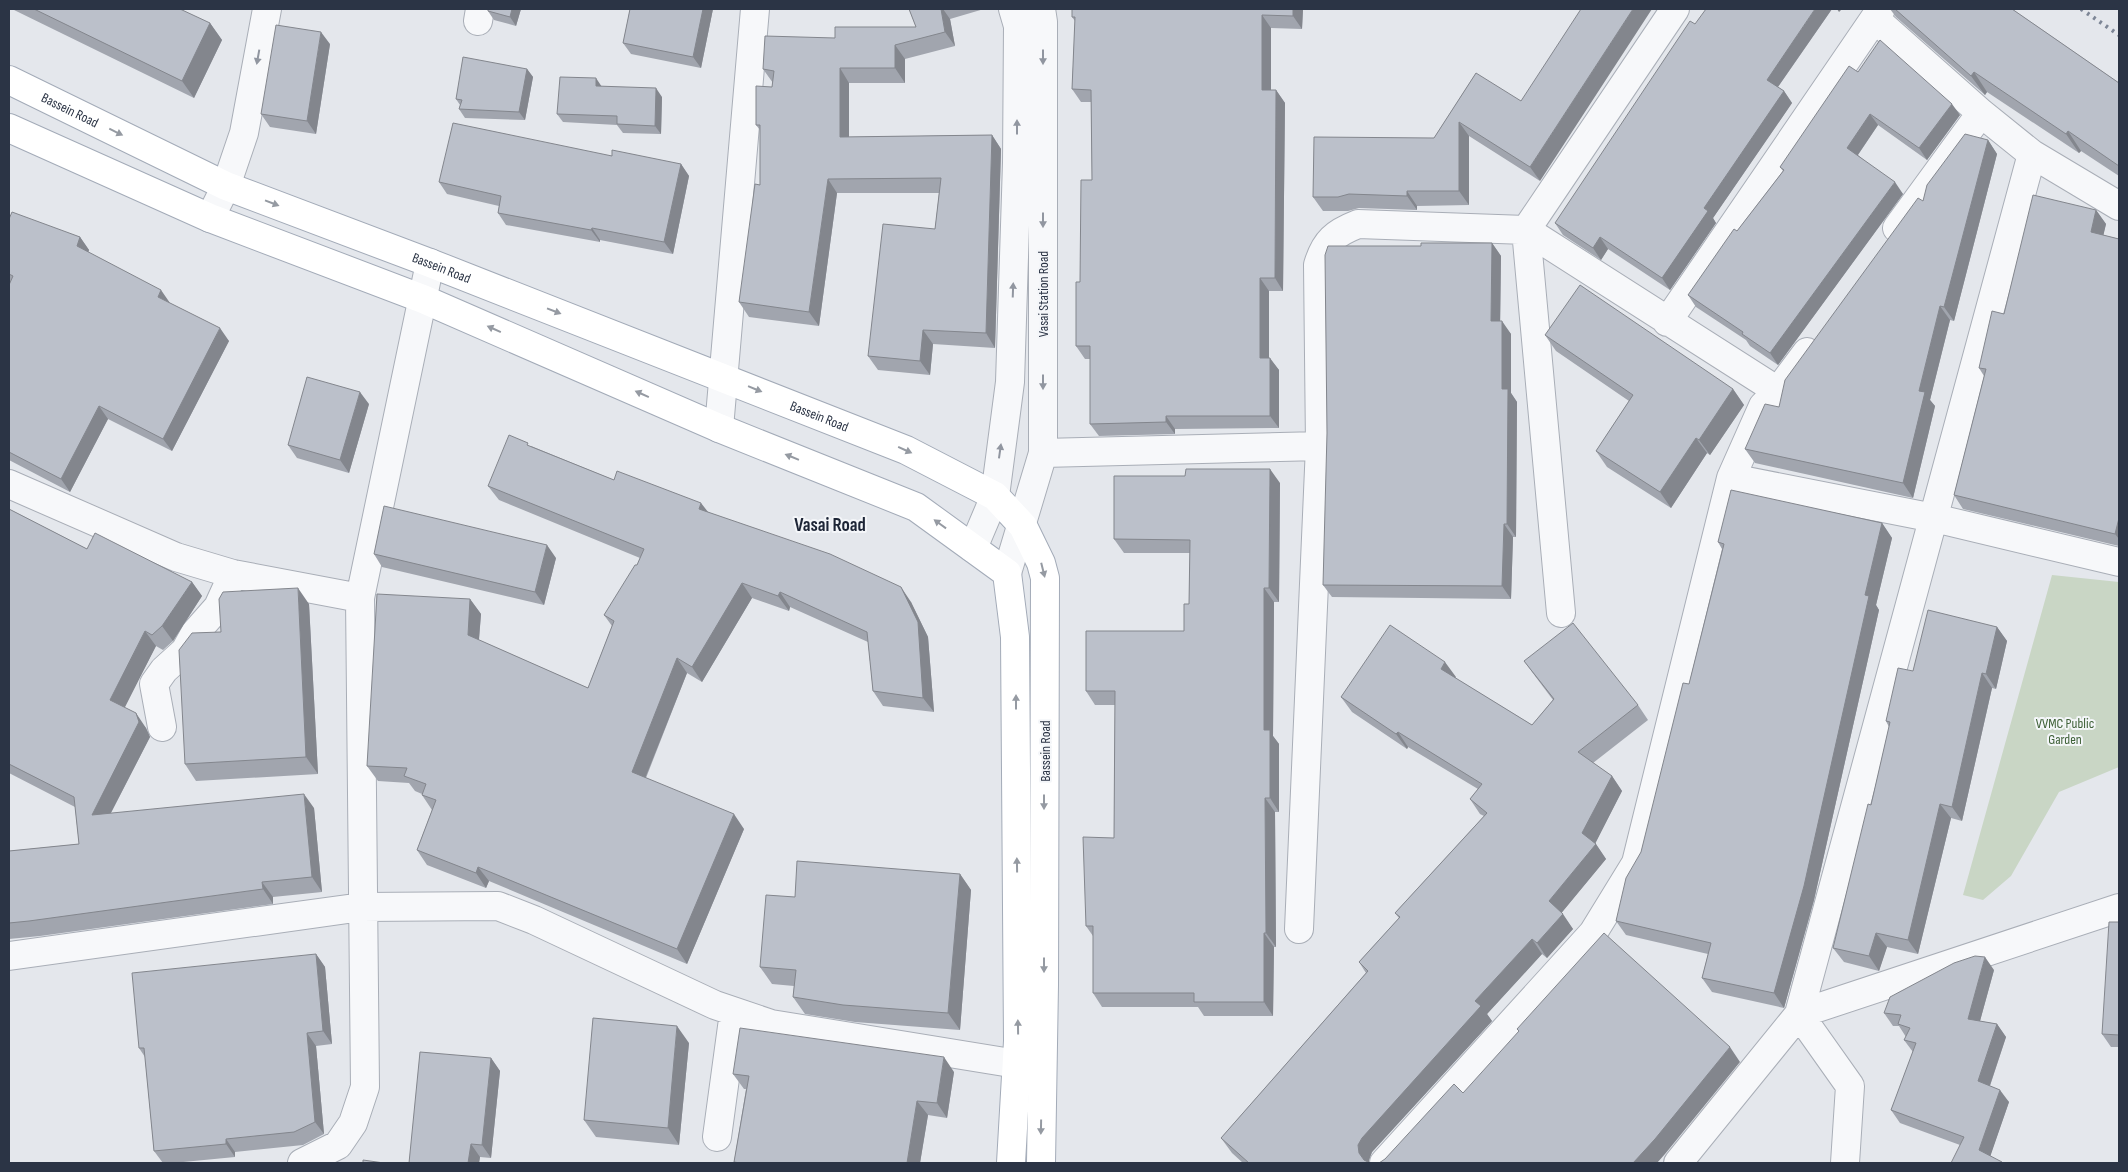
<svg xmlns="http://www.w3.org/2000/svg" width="2128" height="1172" viewBox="0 0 2128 1172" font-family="'Sofia Sans Condensed',sans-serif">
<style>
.green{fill:#c9d6c5}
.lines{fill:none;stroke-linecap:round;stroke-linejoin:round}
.minor-casing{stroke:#a9aeb7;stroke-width:30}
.major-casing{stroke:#a3abb8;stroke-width:30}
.minor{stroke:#f7f8fa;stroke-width:28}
.major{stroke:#fff;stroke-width:28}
.rail{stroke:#7d8696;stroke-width:4;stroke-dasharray:2.5 5;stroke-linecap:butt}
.wall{fill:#a1a5ae}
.shaded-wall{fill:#83868d}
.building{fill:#bbc0ca;stroke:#83868d}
.oneway{fill:#9196a0}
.oneway2{fill:#959aa2}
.labels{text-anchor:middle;stroke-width:4;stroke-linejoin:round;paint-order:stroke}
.street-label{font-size:14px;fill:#2b3445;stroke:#f4f6f9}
.park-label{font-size:14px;fill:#3f6138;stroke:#f4f6f9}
.district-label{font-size:19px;font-weight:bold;fill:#1d2536;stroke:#f4f6f9}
</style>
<rect width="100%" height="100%" fill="#e4e7ec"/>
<path class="green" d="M2052 575 2119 582V767L2059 792 2011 876 1983 900 1963 895Z"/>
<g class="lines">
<g class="minor-casing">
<path id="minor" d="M1875 19 1981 113 2032 154 2119 206
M478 21 480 9
M210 218 226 186 244 133 267 9
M1897 228 1981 113
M1526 230 1561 613
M1526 230 1778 391
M1667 322 1881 9
M719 428 755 9
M1043 453 1320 446
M1731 478 1934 518 2119 562
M9 484 176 557 233 574 360 598
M973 548 995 496 1010 382 1017 163 1018 26 1013 9
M1007 573 1043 453V22L1041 9
M162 727 154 684 164 670 185 651 195 633 218 607 233 574
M1299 929 1320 446 1318 265C1325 241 1335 233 1358 224L1526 230 1675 9
M9 956 362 907 498 906 534 920 715 1005 771 1024 1017 1064 1041 1065
M717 1137 734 1012
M302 1163 338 1145 353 1123 365 1087 360 598 430 263
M1384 1163 1593 933 1636 863 1731 478 1763 406 1778 391 1807 352
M1678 1163 1799 1014 2032 154
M1845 1163 1850 1086 1799 1014 2119 908"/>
</g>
<g class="major-casing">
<g id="major">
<path id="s1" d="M9 80 226 186 430 263 906 450 995 496 1023 526 1041 563 1045 578 1044 985 1041 1163"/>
<path d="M9 128 210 218 423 299 719 428 916 507 1007 573 1015 637 1018 1041 1011 1163"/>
</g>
</g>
<use href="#minor" class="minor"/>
<use href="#major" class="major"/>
<path class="rail" d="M2081 9 2119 35"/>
</g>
<path class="wall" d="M12 9H102L210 23 222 40 194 98Z
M521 9 516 26 494 20 488 11Z
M630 9H713L701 68 631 54 623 43Z
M909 9H984L950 19 955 46 905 59V83H849V137L992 135 1001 149 995 348 933 344 930 375 878 370 868 356 935 229 939 193H837L819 326 749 317 739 302 760 185V130L756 125 772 87 773 83 763 69 835 38 916 27Z
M1303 9 1302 29 1271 28V90H1276L1285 103 1283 291H1269V358L1279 370V428L1175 429V434L1099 436 1090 424V359H1085L1076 346 1080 282 1092 180 1091 102H1081L1072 89 1075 21 1072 17Z
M1832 9 1778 87 1784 91 1792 103 1713 218 1716 223 1670 290 1608 249 1601 260 1563 235 1555 223Z
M1890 9H2012L2119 83V176L2081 151 2079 153 1987 92 1985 95 1896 17Z
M330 44 316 134 270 127 261 114Z
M527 69 533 77 525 120 465 118 459 109 460 105 456 99Z
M1858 72 1960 115 1927 160 1878 125 1858 155 1903 194 1778 365 1750 346 1746 340 1696 307 1688 295 1783 171 1780 167Z
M1476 73 1540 181 1469 136V205L1417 206V210L1359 208 1348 211H1323L1313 197 1434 138Z
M602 87 662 97 661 134 623 133 617 125 563 122 557 114Z
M1988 140 1997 154 1954 321 1950 320 1930 400 1935 406 1913 498 1755 463 1745 449 1779 407 1923 201Z
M612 156 681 164 689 176 673 254 600 240V242L506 225 498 213 499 206 447 194 439 182Z
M2096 210 2106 224 2103 235 2119 239V546L1963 509 1954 495 1984 376 1979 368 2004 314Z
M9 219 80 237 89 250 88 252 170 303 229 341 172 451 108 419 70 492 9 460Z
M1492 243 1501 256 1500 321 1511 334V393L1517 402 1516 537H1513L1511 599 1332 597 1323 585 1421 246Z
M1545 335 1733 389 1744 405 1710 455 1707 453 1671 508 1607 467 1596 451 1629 401 1556 351Z
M369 404 349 473 297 458 288 445Z
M531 446 614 480 708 512 911 602 928 637 934 712 883 706 873 691 868 642 790 607 789 611 752 598 702 682 687 673 646 778 744 829 687 964 489 881 486 888 427 865 417 850 432 810 422 795V794L415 791 409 783 378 781 367 766 470 599 481 614 479 640 588 688 612 626 604 615 637 565 640 558 499 500 488 486Z
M1280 483 1279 602H1274L1273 736 1279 744V812H1275L1276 947H1274L1273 1016H1204L1198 1007H1102L1093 993V936L1086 926 1114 838 1115 705H1095L1086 691 1184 631 1189 604 1190 553H1124L1114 539Z
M9 509 87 549 192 582 202 596 173 641 163 650 156 646 124 707 146 728 150 737 111 813 314 808 322 892 273 897V904L40 936 9 939V851L79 844 75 807 9 773Z
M1882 523 1892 538 1876 605 1879 610 1814 900 1784 1008 1712 992 1702 978 1708 954 1626 935 1616 921 1641 852 1689 684 1722 549 1718 542Z
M374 554 556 558 544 605 382 567Z
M309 604 318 774 196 781 185 764 221 632Z
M1997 627 2007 641 1996 689 1992 688 1962 821 1951 818 1918 954 1887 947 1879 971 1844 962 1833 948 1871 805 1889 727 1886 721 1913 671Z
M1524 661 1638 705 1648 720 1593 763 1612 776 1622 791 1595 843 1606 859 1561 913 1573 929 1547 958 1542 954 1487 1014 1492 1021 1372 1152 1369 1160V1163H1370H1243L1232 1153 1221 1138 1366 973 1359 962 1399 918 1395 913 1484 816 1480 814 1470 799 1478 789 1408 747 1407 749 1352 712 1341 697 1456 677 1455 678 1532 725 1553 700 1535 676Z
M960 874 971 890 960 1030 855 1022 805 1014 793 997 794 986 772 984 760 967 795 897Z
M2119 922V1047H2111L2102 1034Z
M316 954 325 967 332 1044 316 1046 324 1134 303 1145 235 1152V1157L173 1163H163L154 1151 145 1057 139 1048Z
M1994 970 1980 1021 1997 1024 2006 1037 1990 1086 2009 1102 1990 1156 1900 1123 1891 1110 1913 1052 1904 1040 1906 1037 1899 1026H1893L1884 1013Z
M689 1043 679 1145 596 1137 584 1120Z
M491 1058 500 1071 491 1158 480 1157 479 1163H409Z
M954 1072 947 1118 928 1115 920 1163H735L734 1162 746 1089H744L733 1074Z"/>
<path class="shaded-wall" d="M512 9H521L516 26 510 17Z
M703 9H713L701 68 693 57Z
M941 9H943L950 19 955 46 945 32Z
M1293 9H1303L1302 29 1293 16Z
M1633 9H1652L1540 181 1530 167Z
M1815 9H1832L1775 91 1767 80Z
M1837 9H1842L1839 12Z
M1262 15 1271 28V103L1262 90Z
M210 23 222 40 194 98 182 81Z
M321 32 330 44 316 134 307 121Z
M895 45 905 59V83L895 68Z
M840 68 849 83V151L840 137Z
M527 69 533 77 525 120 519 112Z
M1974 72 1987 92 1985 95 1971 76Z
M596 78 602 87 596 86Z
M656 88 662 97 661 134 655 126Z
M1276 90 1285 103 1283 291 1275 278Z
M1784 91 1792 103 1713 218 1716 223 1670 290 1662 278 1704 208Z
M1952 104 1960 115 1927 160 1919 148Z
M1870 114 1878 125 1855 159 1847 148Z
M1459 122 1469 136V205L1459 191Z
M2068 131 2081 151 2079 153 2066 134Z
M992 135 1001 149 995 348 986 333Z
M1988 140 1997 154 1954 321 1944 307Z
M681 164 689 176 673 254 664 242Z
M828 179 837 193 819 326 809 312Z
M1895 182 1903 194 1778 365 1770 353Z
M1407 191 1417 206V210L1407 196Z
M2096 210 2106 224 2101 246 2091 232Z
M592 228 600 240V242L591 230Z
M80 237 89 250 86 259 77 246Z
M1600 237 1608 249 1601 260 1593 248Z
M1492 243 1501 256 1500 334 1491 321Z
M1260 278 1269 291V370L1260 358Z
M161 290 170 303 158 297Z
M1940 306 1950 320 1930 400 1935 406 1913 498 1903 483 1919 391Z
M1502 321 1511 334V393L1517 402 1516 537 1507 524 1502 389Z
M220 328 229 341 172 451 163 439Z
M923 330 933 344 930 375 920 361Z
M1270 358 1279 370V428L1270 416Z
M1733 389 1744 405 1710 455 1699 440Z
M360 392 369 404 349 473 340 460Z
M99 406 108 419 70 492 61 479Z
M1166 416 1175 429V434L1166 422Z
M1696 438 1707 453 1671 508 1660 492Z
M1270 469 1280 483 1279 602 1269 588Z
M701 503 712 517 699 509Z
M2119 518V539L2115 534Z
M1882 523 1892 538 1876 605 1879 610 1814 900 1784 1008 1774 993 1865 595Z
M1504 524 1513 537 1511 599 1502 586Z
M547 545 556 558 544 605 535 592Z
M192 582 202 596 173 641 162 626Z
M742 583 752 598 702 682 692 667Z
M901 587 911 602 928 637 934 712 923 698Z
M298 588 309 604 318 774 306 757Z
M1264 588 1274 602 1273 736 1279 744V812L1270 798 1264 730Z
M780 592 790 607 789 611 778 596Z
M470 599 481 614 478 650 468 635Z
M1997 627 2007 641 1996 689 1986 674Z
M145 631 156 646 121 715 110 700Z
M677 658 687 673 642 786 632 772Z
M1445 662 1456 677 1451 684 1441 669Z
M1982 673 1992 688 1962 821 1952 807Z
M136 713 146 728 150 737 102 830 92 815Z
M1398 732 1408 747 1407 749 1396 734Z
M1612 776 1622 791 1593 848 1582 833Z
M304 794 314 808 322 892 312 877Z
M1265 798 1275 812 1276 947 1266 933Z
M1940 804 1951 818 1918 954 1908 940Z
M734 814 744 829 687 964 677 949Z
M1596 844 1606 859 1559 916 1549 901Z
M478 867 489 881 486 888 476 873Z
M960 874 971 890 960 1030 948 1013Z
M262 882 273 897V904L263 889Z
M1563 914 1573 929 1547 958 1537 943Z
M1264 933 1274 947 1273 1016 1264 1002Z
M1876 933 1887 947 1879 971 1869 956Z
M1532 939 1542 954 1487 1014 1492 1021 1372 1152 1369 1160V1163H1366L1359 1153 1358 1145 1362 1138 1475 1001Z
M316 954 325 967 332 1044 323 1031Z
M1985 957 1994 970 1977 1032 1968 1019Z
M1997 1024 2006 1037 1987 1094 1978 1081Z
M677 1026 689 1043 679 1145 668 1128Z
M307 1033 316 1046 324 1134 315 1122Z
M1730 1047 1740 1062 1665 1154 1657 1163H1633Z
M944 1057 954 1072 947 1118 937 1103Z
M491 1058 500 1071 491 1158 482 1145Z
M2000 1090 2009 1102 1988 1163 1979 1150Z
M917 1101 928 1115 920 1163H907Z
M226 1139 235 1152V1157L226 1144Z
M471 1144 480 1157 479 1163H468Z"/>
<path class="building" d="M34 9H180L210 23 182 81Z
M488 9H512L510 17 488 11Z
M630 9H703L693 57 623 43Z
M909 9H941L945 32 895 45V68H840V137L992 135 986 333 923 330 920 361 868 356 883 224 935 229 941 178 828 179 809 312 739 302 755 184 760 185V125H756V86L772 87 774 71 763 69 765 36 835 38V27H916Z
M1072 9H1293V16L1262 15V90H1276L1275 278H1260V358H1270V416H1166V422L1090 424V346H1076V282H1080L1081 180H1092L1091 90 1072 89 1075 17H1072Z
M1581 9H1633L1530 167 1459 122V191H1407V196L1349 194 1338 197H1313L1314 137 1434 138 1476 73 1521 101Z
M1706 9H1815L1767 80 1784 91 1704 208 1708 211 1662 278 1600 237 1593 248 1555 223 1690 21 1695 24Z
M1895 9H2012L2119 83V166L2068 131 2066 134 1974 72 1971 76Z
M276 25 321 32 307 121 261 114Z
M1880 40 1952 104 1919 148 1870 114 1847 148 1895 182 1770 353 1742 334 1743 332 1688 295 1734 229 1737 231 1784 170 1780 167 1849 66 1858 72Z
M463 57 527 69 519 112 459 109 462 100 456 99Z
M560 77 596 78V86L656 88 655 126 617 124V116L557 114Z
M453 123 612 156V150L681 164 664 242 592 228 591 230 498 213 501 196 439 182Z
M1965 134 1988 140 1944 307 1940 306 1919 391 1925 392 1903 483 1745 449 1765 404 1779 407 1785 380 1918 198 1923 201 1927 185Z
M2033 195 2096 210 2091 232 2119 239V518L2115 534 1954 495 1986 369 1979 368 1992 311 2004 314Z
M12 212 80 237 77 246 161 290 158 297 220 328 163 439 99 406 61 479 9 452V285L13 276 9 274V219Z
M1421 243H1492L1491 321H1502V389H1508L1507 524H1504L1502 586 1323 585 1327 433 1325 255 1328 246H1421Z
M1580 285 1733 389 1699 440 1696 438 1660 492 1596 451 1633 395 1545 335Z
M307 377 360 392 340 460 288 445Z
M509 435 528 443 527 445 614 480 617 471 701 503 699 509 830 554 901 587 918 622 923 698 873 691 867 632 780 592 778 596 742 583 692 667 677 658 632 772 734 814 677 949 478 867 476 873 417 850 436 800 422 795 426 784 404 776 407 768 367 766 377 594 470 599 468 635 588 688 614 621 604 615 635 565H637L644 549 488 486Z
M1186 469H1270L1269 588H1264V730H1270V798H1265L1266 933H1264V1002H1194V993H1093V926H1086L1083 837 1114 838 1115 691H1086V631H1184V604H1189L1190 540 1114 539V476H1185Z
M1731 490 1882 523 1865 595 1869 596 1804 886 1774 993 1702 978 1711 943 1616 921 1626 878 1641 852 1683 683 1689 684 1724 544 1718 542Z
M384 506 547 545 535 592 374 554Z
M9 509 87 549 95 533 192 582 162 626 152 635 145 631 110 700 136 713 139 722 92 815 304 794 312 877 262 882 263 889 29 921 9 923V851L79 844 74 797 9 764Z
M298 588 306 757 185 764 179 650 192 633 221 632 219 599 223 592Z
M1928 610 1997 627 1986 674 1982 673 1952 807 1940 804 1908 940 1876 933 1869 956 1833 948 1868 804 1871 805 1890 722 1886 721 1898 668 1913 671Z
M1573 623 1638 705 1578 752 1612 776 1582 833 1596 844 1549 901 1563 914 1537 943 1532 939 1475 1001 1481 1006 1362 1138 1358 1145 1359 1153 1364 1160 1370 1163H1249L1221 1138 1368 971 1359 962 1400 917 1395 913 1487 813 1470 799 1482 784 1398 732 1396 734 1341 697 1390 625 1445 662 1441 669 1532 725 1554 699 1524 661Z
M797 861 960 874 948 1013 843 1005 793 997 796 970 760 967 766 895 795 897Z
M2109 922H2119V1035L2102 1034Z
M1604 933 1730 1047 1655 1139 1633 1163H1374H1379L1385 1159 1454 1084 1463 1093 1519 1031 1517 1029Z
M316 954 323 1031 307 1033 315 1122 294 1132 226 1139V1144L154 1151 144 1048H139L132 973Z
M1975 956 1985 957 1968 1019 1997 1024 1978 1081 2000 1090 1979 1150 2002 1162 2001 1163H1951L1964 1137 1891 1110 1916 1043 1904 1040 1910 1028 1898 1024 1901 1015 1884 1013 1890 997 1954 963Z
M593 1018 677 1026 668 1128 584 1120Z
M740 1028 944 1057 937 1103 917 1101 907 1163H740L734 1162 749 1076 733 1074Z
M420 1052 491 1058 482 1145 471 1144 468 1163H409Z
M363 1160 384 1163H363Z"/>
<defs><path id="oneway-solid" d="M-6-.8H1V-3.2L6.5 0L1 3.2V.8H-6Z" transform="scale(1.25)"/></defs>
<g class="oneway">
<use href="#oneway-solid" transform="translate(258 57) rotate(100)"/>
<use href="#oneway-solid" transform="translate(1043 57) rotate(90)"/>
<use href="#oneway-solid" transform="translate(1017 127) rotate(-90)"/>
<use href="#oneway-solid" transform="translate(1043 220) rotate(90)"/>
<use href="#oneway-solid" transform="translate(1013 290) rotate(-88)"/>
<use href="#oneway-solid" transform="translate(1043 382) rotate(90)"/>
<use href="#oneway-solid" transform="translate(1000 451) rotate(-82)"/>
</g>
<g class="oneway2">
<use href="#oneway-solid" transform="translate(116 132) rotate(26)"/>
<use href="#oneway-solid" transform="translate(272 203) rotate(21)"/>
<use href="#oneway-solid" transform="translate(554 311) rotate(21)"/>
<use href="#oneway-solid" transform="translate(494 329) rotate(-156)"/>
<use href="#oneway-solid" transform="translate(755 389) rotate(22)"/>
<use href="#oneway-solid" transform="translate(642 394) rotate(-156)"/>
<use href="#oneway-solid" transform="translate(905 450) rotate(24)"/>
<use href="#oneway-solid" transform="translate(792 457) rotate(-158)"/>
<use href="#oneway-solid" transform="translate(940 524) rotate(-144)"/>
<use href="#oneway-solid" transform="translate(1043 570) rotate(76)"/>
<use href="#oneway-solid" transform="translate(1016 702) rotate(-90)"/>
<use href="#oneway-solid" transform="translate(1044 802) rotate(90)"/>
<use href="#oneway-solid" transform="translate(1017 865) rotate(-91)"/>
<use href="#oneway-solid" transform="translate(1044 965) rotate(90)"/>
<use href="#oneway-solid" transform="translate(1018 1027) rotate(-91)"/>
<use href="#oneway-solid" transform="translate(1041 1127) rotate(91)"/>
</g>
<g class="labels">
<g class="street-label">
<text dy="5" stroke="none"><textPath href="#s1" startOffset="68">Bassein Road</textPath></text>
<text dy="5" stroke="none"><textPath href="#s1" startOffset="472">Bassein Road</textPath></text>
<text transform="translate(1043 294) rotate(-90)" y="5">Vasai Station Road</text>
<text dy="5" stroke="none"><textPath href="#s1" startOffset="878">Bassein Road</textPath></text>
<text transform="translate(1045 751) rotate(-90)" y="5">Bassein Road</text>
</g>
<g class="park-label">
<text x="2065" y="728">VVMC Public<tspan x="2065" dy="16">Garden</tspan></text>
</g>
<g class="district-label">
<text x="830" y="531">Vasai Road</text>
</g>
</g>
<rect width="2128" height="1172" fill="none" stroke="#2b3445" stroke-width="20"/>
</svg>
